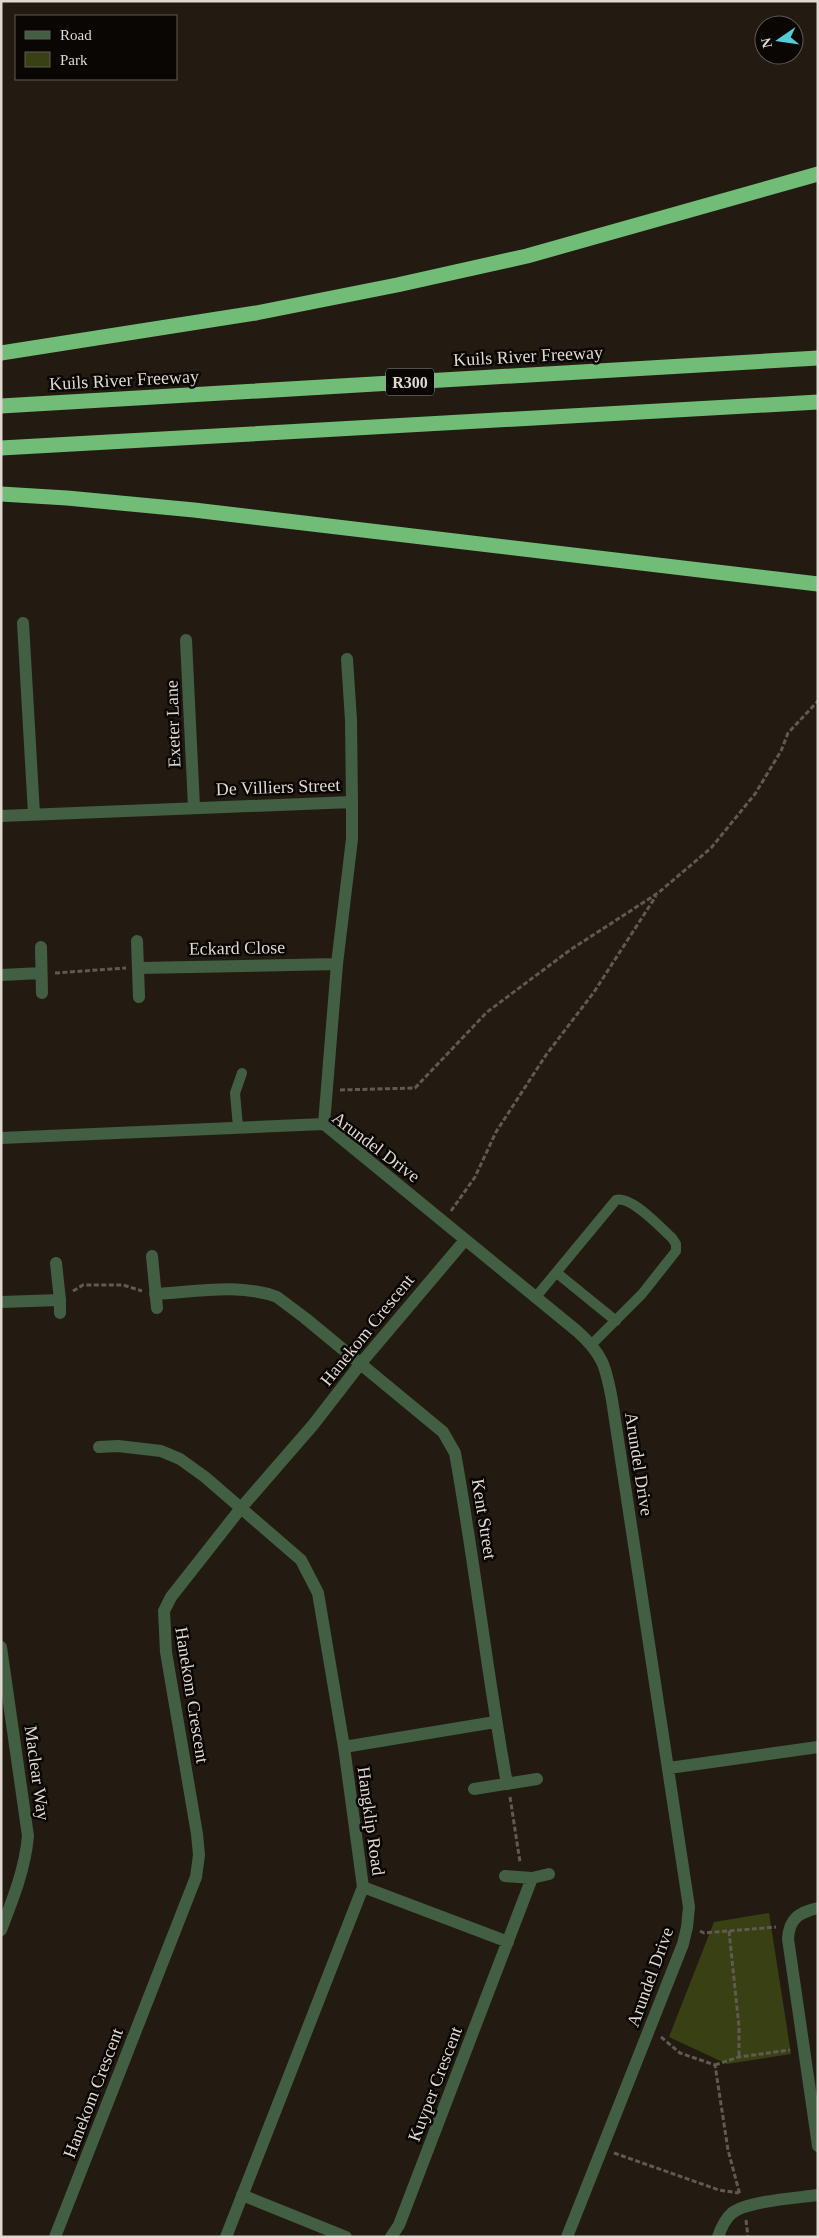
<svg xmlns="http://www.w3.org/2000/svg" width="819" height="2238" viewBox="0 0 819 2238" font-family="Georgia,serif">
<style>
.green{fill:#394114}
.lines{fill:none;stroke-linecap:round;stroke-linejoin:round}
.path{stroke:#615a51;stroke-width:3;stroke-dasharray:5 2.5;stroke-linecap:butt}
.service{stroke:#425f43;stroke-width:10}
.minor{stroke:#425f43;stroke-width:12}
.motorway{stroke:#71bc77;stroke-width:15}
.labels{text-anchor:middle;stroke-width:5;stroke-linejoin:round;paint-order:stroke}
.shield{fill:#0a0604;stroke:#9f9a94;stroke-width:1}
.shield-label{font-size:16px;font-weight:bold;fill:#dfd9d2}
.street-label{font-size:18px;fill:#dfd9d2;stroke:#0a0604}
</style>
<rect width="100%" height="100%" fill="#231b11"/>
<path class="green" d="M769 1913 791 2054 727 2064 669 2037 714 1922Z"/>
<g class="lines">
<path class="path" d="M55 973 126 968
M340 1090 415 1088 487 1012 570 950 658 893 711 848 755 794 781 751 788 733 818 701
M451 1211 475 1177 496 1132 546 1055 594 992 656 896
M73 1291 83 1285H123L142 1291
M510 1797 520 1862
M700 1931 704 1933 776 1927
M729 1931 739 2027V2057
M661 2037 680 2053 715 2065 728 2150 740 2195
M715 2065 739 2057 790 2050
M614 2153 719 2190 739 2193
M746 2220 748 2237"/>
<path class="service" d="M238 1127 235 1093 242 1073
M557 1273 616 1321
M535 1298 616 1200C631 1195 661 1228 672 1238L676 1244V1251L642 1294 592 1344"/>
<path class="minor" d="M23 623 34 814
M186 640 194 807
M347 659 351 720 352 802
M1 816 352 802V839L337 964 324 1124
M137 941 139 997
M41 947 42 993
M139 968 337 964
M1 975 41 973
M1 1138 324 1124 577 1331C603 1354 606 1367 612 1400L689 1907 687 1927 683 1944 567 2237
M152 1256 157 1308
M56 1263 60 1300V1313
M155 1294C194 1292 240 1283 277 1297L305 1318 443 1432 455 1453C475 1563 487 1674 507 1784
M1 1302 60 1300
M99 1447 118 1446 161 1451 180 1459 205 1477 301 1560 318 1593 344 1747 363 1887 226 2237
M1 1647 28 1836C25 1869 13 1899 1 1930
M344 1747 495 1722
M669 1768 818 1747
M474 1789 537 1779
M505 1876 532 1878 549 1874
M363 1887 508 1942
M818 1908C799 1912 789 1919 788 1939L818 2146
M242 2195 346 2237
M55 2237 196 1877 199 1855 197 1834 166 1652 164 1611 171 1597 241 1508 313 1425 361 1363 465 1240
M391 2237 399 2225 532 1878
M718 2237C721 2228 725 2219 732 2213 747 2201 797 2198 818 2195"/>
<path class="motorway" d="M1 353 256 313 397 285 527 256 818 174
M1 406 818 358
M1 448 818 402
M1 494 67 498 194 510 818 584"/>
</g>
<g class="labels">
<rect class="shield" x="386" y="368.5" width="48" height="27" rx="4"/>
<g class="shield-label">
<text x="410" y="388">R300</text>
</g>
<g class="street-label">
<text transform="translate(528 356) rotate(-3)" y="6">Kuils River Freeway</text>
<text transform="translate(124 380) rotate(-3)" y="6">Kuils River Freeway</text>
<text transform="translate(173 724) rotate(-92)" y="6">Exeter Lane</text>
<text transform="translate(278 787) rotate(-2)" y="6">De Villiers Street</text>
<text transform="translate(237 948) rotate(-1)" y="6">Eckard Close</text>
<text transform="translate(376 1147) rotate(37)" y="6">Arundel Drive</text>
<text transform="translate(367 1330) rotate(-51)" y="6">Hanekom Crescent</text>
<text transform="translate(639 1464) rotate(81)" y="6">Arundel Drive</text>
<text transform="translate(484 1519) rotate(81)" y="6">Kent Street</text>
<text transform="translate(192 1695) rotate(81)" y="6">Hanekom Crescent</text>
<text transform="translate(37 1773) rotate(82)" y="6">Maclear Way</text>
<text transform="translate(371 1821) rotate(82)" y="6">Hangklip Road</text>
<text transform="translate(650 1977) rotate(-70)" y="6">Arundel Drive</text>
<text transform="translate(435 2084) rotate(-69)" y="6">Kuyper Crescent</text>
<text transform="translate(93 2093) rotate(-69)" y="6">Hanekom Crescent</text>
</g>
</g>
<rect width="819" height="2238" fill="none" stroke="#dfd9d2" stroke-width="5"/>
<rect x="15" y="15" width="162" height="65" fill="#0a0604" stroke="#5f5a56"/>
<rect x="25" y="31" width="25" height="8" fill="#425f43" stroke="#5f5a56"/>
<text x="60" y="40" font-size="15" fill="#dfd9d2">Road</text>
<rect x="25" y="52" width="25" height="15" fill="#394114" stroke="#5f5a56"/>
<text x="60" y="65" font-size="15" fill="#dfd9d2">Park</text>
<g transform="translate(779 40) rotate(257)"><circle r="24" fill="#0a0604" stroke="#5f5a56"/>
<path d="M0-4L9 19L0 12L-9 19Z" fill="#52ccd6"/>
<text y="-8" font-size="14" font-weight="bold" text-anchor="middle" fill="#dfd9d2">N</text>
</g>
</svg>
